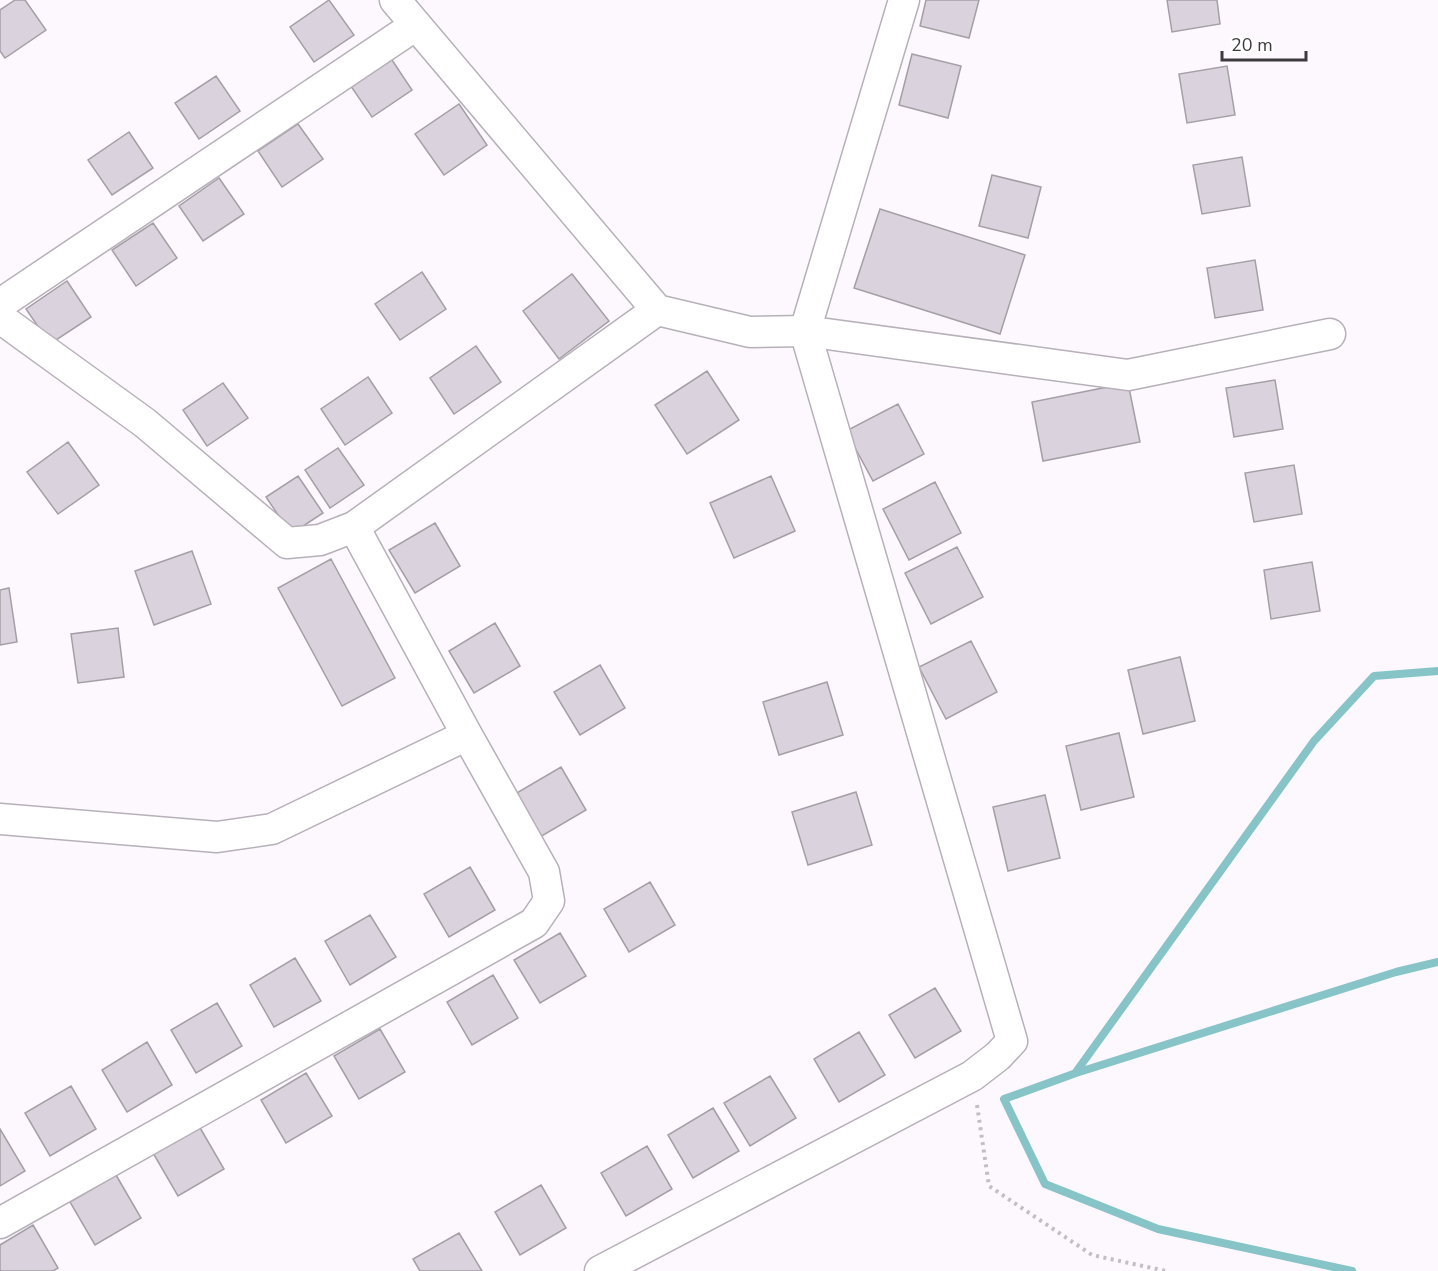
<svg xmlns="http://www.w3.org/2000/svg" width="1438" height="1271" viewBox="0 0 1438 1271" font-family="'Nunito Sans',sans-serif">
<style>
.lines{fill:none;stroke-linecap:round;stroke-linejoin:round}
.stream{stroke:#86c4c8;stroke-width:8}
.building{fill:#dad3dd;stroke:#a49ea7;stroke-width:1.5}
.minor-casing{stroke:#b7b0b9;stroke-width:33}
.path{stroke:#c3bec4;stroke-width:4;stroke-dasharray:3 4.5;stroke-linecap:butt}
.minor{stroke:#fff;stroke-width:30}
</style>
<rect width="100%" height="100%" fill="#fdf8fe"/>
<g class="lines">
<path class="stream" d="M1076 1072 1314 741 1374 676 1438 671
M1352 1271 1158 1229 1045 1184 1004 1099 1076 1073 1396 972 1438 962"/>
</g>
<path class="building" d="M15 0H25L46 30 5 58 0 51V10Z
M329 0 354 35 314 62 290 27Z
M926 0H979L969 38 920 26Z
M1167 0H1217L1220 24 1172 32Z
M388 54 412 90 372 117 348 82Z
M912 54 961 66 948 118 899 105Z
M1227 66 1235 115 1187 123 1179 74Z
M216 76 240 111 199 139 175 103Z
M459 104 487 145 444 175 415 134Z
M298 124 323 159 282 187 258 151Z
M129 132 153 168 112 195 88 160Z
M1242 157 1250 206 1202 214 1193 165Z
M992 175 1041 187 1028 238 979 226Z
M219 178 244 214 203 241 179 206Z
M880 209 1025 255 1000 334 854 288Z
M153 223 177 258 136 286 112 250Z
M1255 260 1263 310 1215 318 1207 268Z
M422 272 446 309 400 340 375 304Z
M572 274 609 321 559 359 523 311Z
M67 281 91 317 50 344 26 309Z
M476 346 501 382 454 414 430 378Z
M707 371 739 420 687 454 655 405Z
M368 377 392 413 345 445 321 409Z
M1275 380 1283 429 1234 437 1226 388Z
M223 383 248 418 207 446 183 410Z
M1128 383 1140 442 1043 461 1032 402Z
M898 404 924 454 873 481 846 431Z
M68 442 99 485 58 514 27 472Z
M338 448 364 485 330 508 305 470Z
M1294 465 1302 514 1254 522 1245 473Z
M298 476 323 513 291 534 266 497Z
M771 476 795 531 734 558 710 503Z
M935 482 961 533 909 560 883 509Z
M435 523 460 566 415 593 389 550Z
M957 547 983 597 931 624 905 573Z
M192 551 211 604 154 625 135 571Z
M331 559 395 678 342 706 278 588Z
M1312 562 1320 611 1271 619 1264 570Z
M9 588 17 642 0 645V590Z
M495 623 520 666 474 693 449 651Z
M118 628 124 677 78 683 71 634Z
M971 641 997 692 946 719 919 667Z
M1180 657 1195 721 1143 734 1128 670Z
M600 665 625 708 580 735 554 692Z
M827 682 843 735 779 755 763 702Z
M1119 733 1134 797 1081 810 1066 746Z
M561 767 586 810 540 837 515 794Z
M856 792 872 845 808 865 792 812Z
M1045 795 1060 858 1008 871 993 807Z
M470 867 495 910 449 937 424 894Z
M650 882 675 925 629 952 604 909Z
M370 915 396 957 350 985 325 941Z
M560 933 586 976 540 1003 514 960Z
M295 958 321 1001 274 1027 250 985Z
M493 975 518 1018 472 1045 447 1002Z
M935 988 961 1031 915 1058 889 1015Z
M217 1003 242 1046 196 1073 171 1030Z
M380 1029 405 1072 359 1099 334 1056Z
M859 1032 885 1075 839 1102 814 1059Z
M147 1042 172 1085 127 1112 102 1070Z
M306 1073 332 1116 286 1143 261 1100Z
M770 1076 796 1118 750 1146 724 1103Z
M71 1086 96 1129 50 1156 25 1113Z
M713 1108 739 1151 693 1178 668 1135Z
M199 1126 224 1169 178 1196 153 1153Z
M0 1129 25 1171 0 1186Z
M647 1146 672 1189 626 1216 601 1173Z
M116 1175 141 1218 95 1245 70 1202Z
M541 1185 566 1228 520 1255 495 1212Z
M33 1225 58 1268 53 1271H0V1245Z
M459 1233 482 1271H420L413 1259Z"/>
<g class="lines">
<g class="minor-casing">
<path id="minor" d="M395 0 657 310 750 332 805 331 1128 375 1330 334
M0 304 416 25
M0 318 145 423 287 543 320 540 354 527 657 310
M0 819 217 837 272 829 467 735
M0 1223 534 923 549 901 544 872 467 735 354 527
M600 1271 972 1076 998 1056 1012 1041 805 331 904 0"/>
</g>
<path class="path" d="M977 1105 989 1186 1092 1255 1166 1271"/>
<use href="#minor" class="minor"/>
</g>
<path d="M1222 51v9h84v-9" fill="none" stroke="#3c3a3d" stroke-width="3"/>
<text x="1231" y="51" font-size="18" fill="#3c3a3d" stroke="#ffffff" stroke-width="4.5" paint-order="stroke">20 m</text>
</svg>
